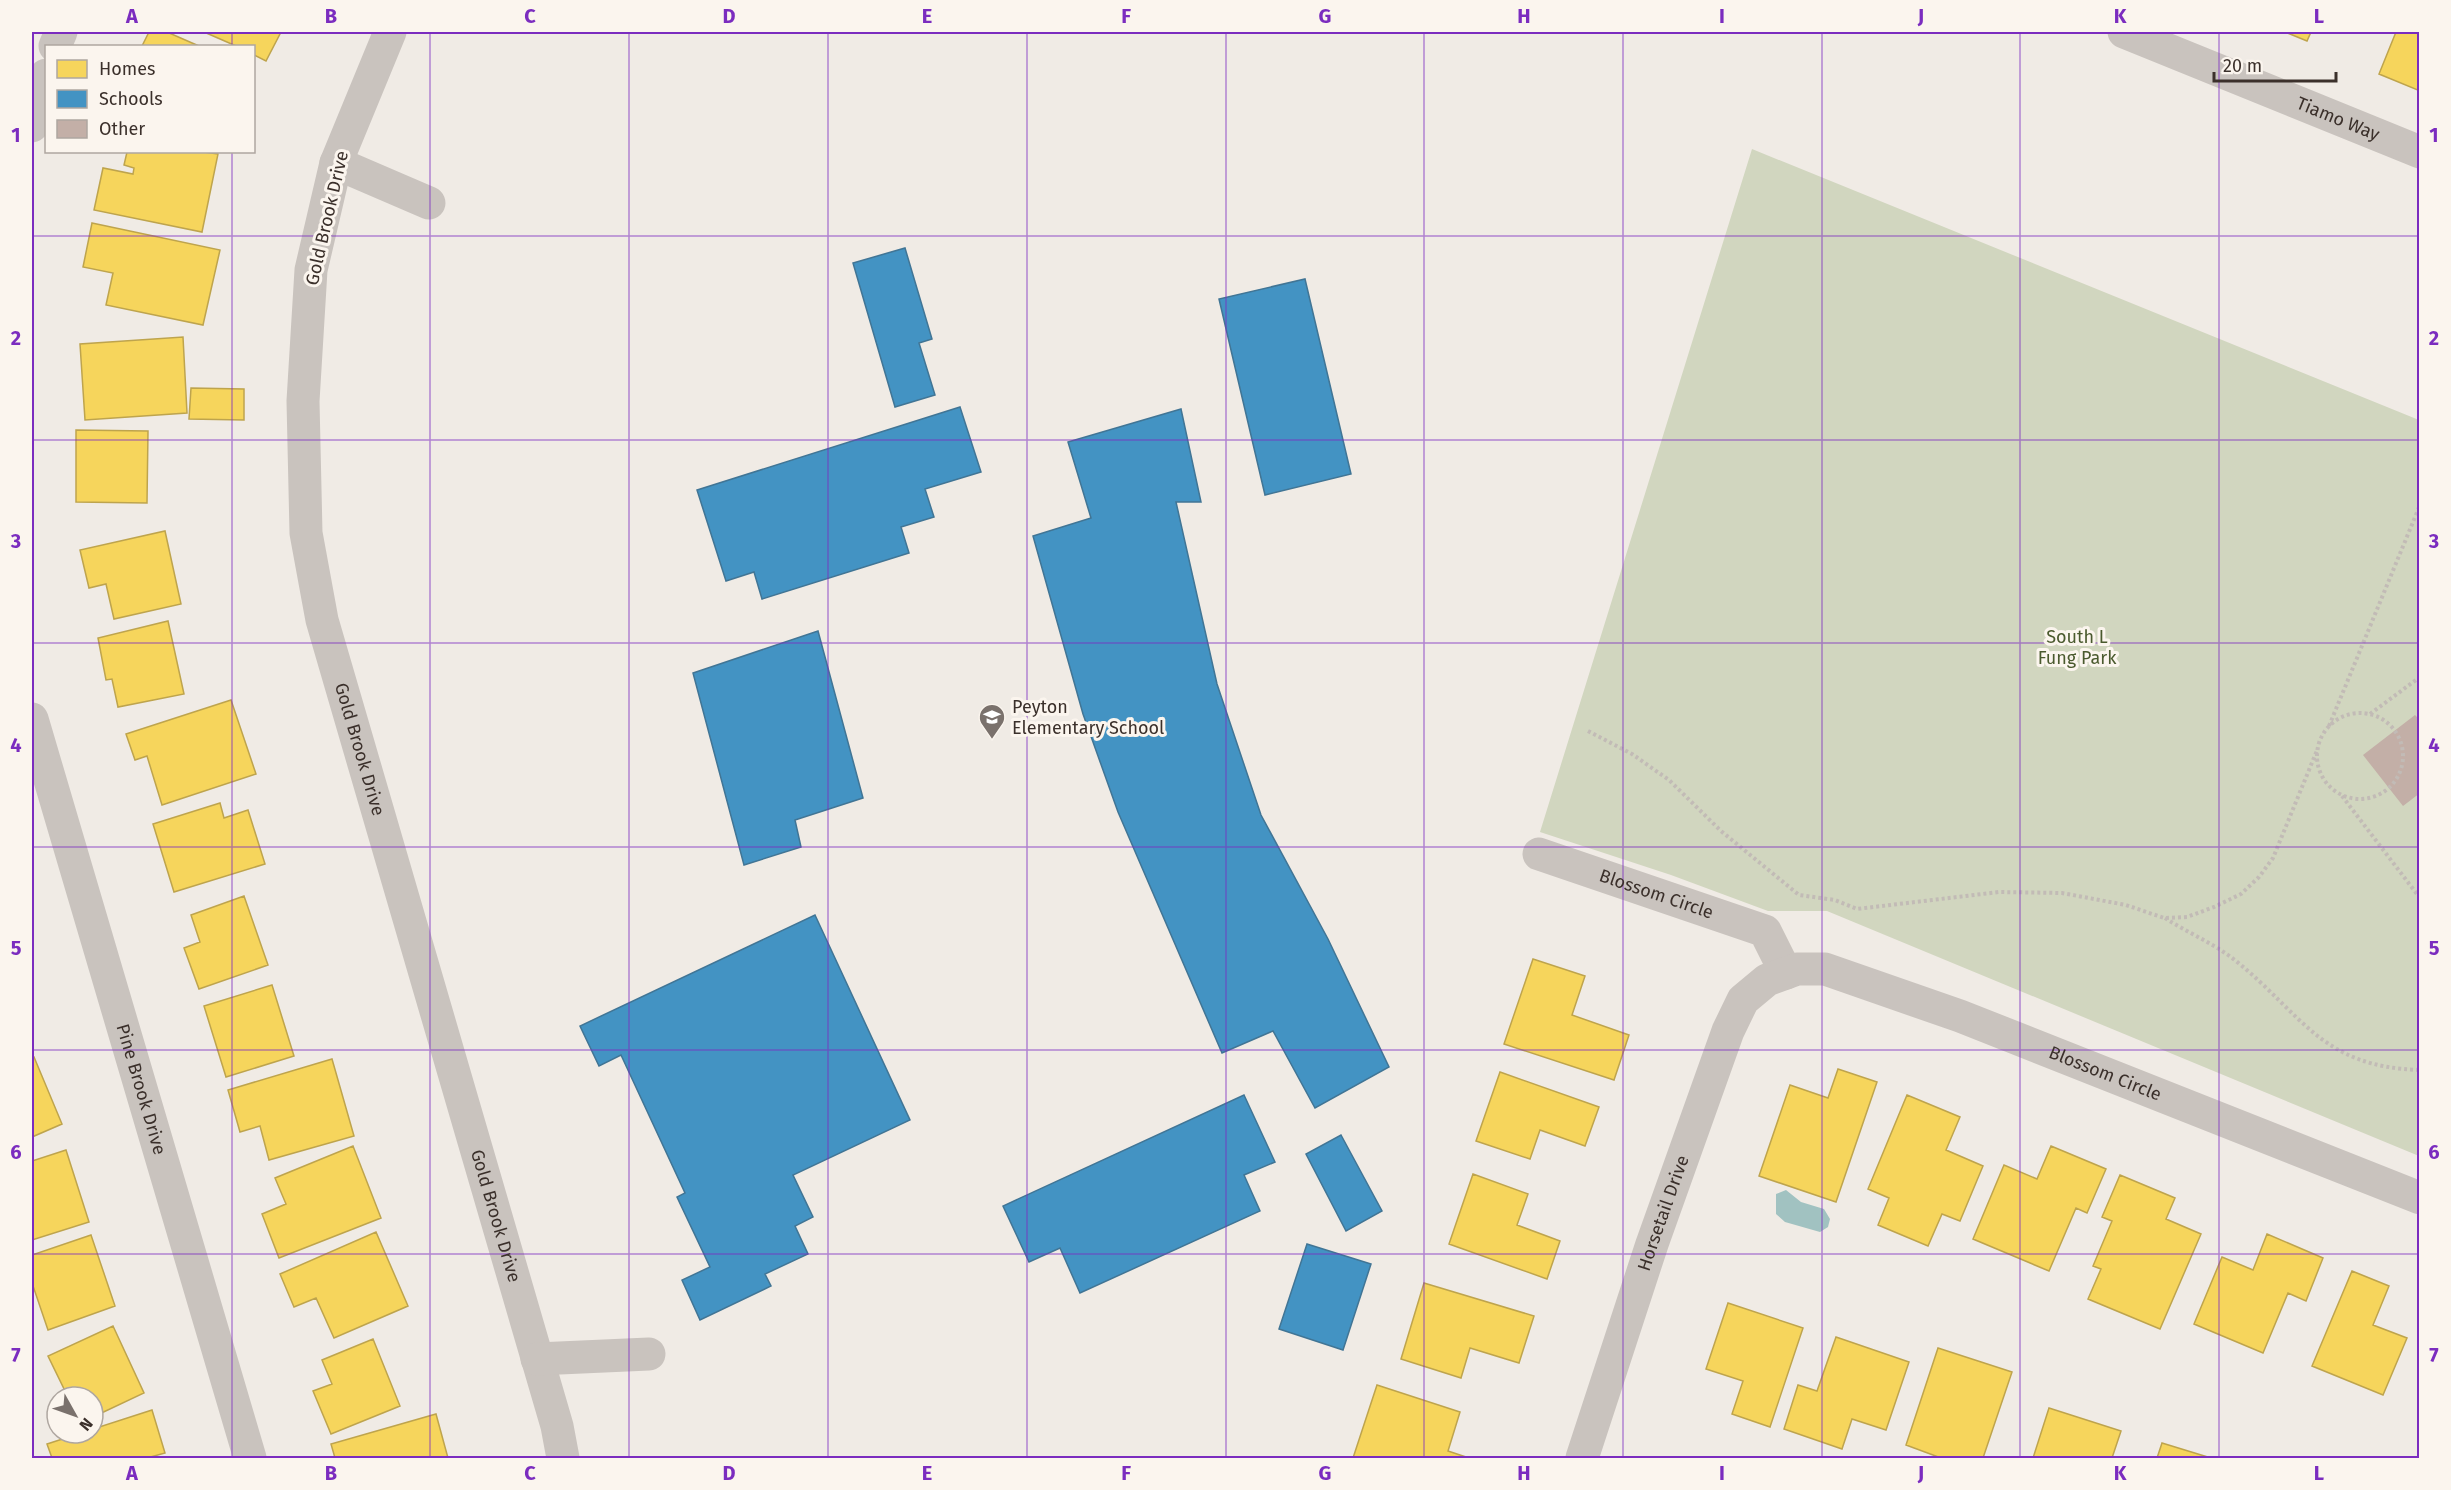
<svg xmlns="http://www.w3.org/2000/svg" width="2451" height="1490" viewBox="0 0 2451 1490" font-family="'Fira Sans',sans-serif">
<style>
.green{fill:#d1d6bf}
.water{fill:#a1c2c1}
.homes{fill:#f6d55c;stroke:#bea44d;stroke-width:1.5}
.schools{fill:#4393c3;stroke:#417595;stroke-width:1.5}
.building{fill:#c3afa7}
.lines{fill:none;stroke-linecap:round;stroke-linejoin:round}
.path{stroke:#c2bbb6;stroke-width:4;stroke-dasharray:3 3;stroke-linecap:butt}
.minor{stroke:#c9c3be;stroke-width:33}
.grid{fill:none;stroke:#7b2cbf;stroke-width:1.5;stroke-opacity:0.55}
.labels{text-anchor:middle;stroke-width:6;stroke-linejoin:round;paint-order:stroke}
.street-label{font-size:18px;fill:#3b302b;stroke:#fbf5ee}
.park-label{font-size:18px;fill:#4a5a2e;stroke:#fbf5ee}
.poi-label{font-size:18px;fill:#3b302b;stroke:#fbf5ee;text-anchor:start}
.neatline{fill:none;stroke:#7b2cbf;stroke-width:2}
.grid-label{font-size:20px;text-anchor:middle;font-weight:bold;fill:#7b2cbf}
</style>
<rect width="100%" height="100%" fill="#f0ebe5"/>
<path class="green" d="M1752 149 2419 420V1156L1827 911H1768L1671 875 1540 832Z"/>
<path class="water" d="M1786 1190 1801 1202 1824 1209 1830 1219 1828 1227 1820 1232 1785 1222 1776 1214V1194Z"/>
<path class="homes" d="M149 32H167L199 46H142Z
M204 32H281L266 61 254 55V46H236Z
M2285 32H2311L2307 41Z
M2396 32H2420V91L2379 74Z
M127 152H204L218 154 202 232 94 210 103 168 133 174 134 168 124 165Z
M92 223 220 250 203 325 106 305 113 273 83 267Z
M183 337 187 413 85 420 80 344Z
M191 388 244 389V420L189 419Z
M76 430 148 431 147 503 76 502Z
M165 531 181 604 114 619 106 584 89 588 80 550Z
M168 621 184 694 118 707 112 679 106 680 98 638Z
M231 700 256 774 162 805 147 756 135 760 126 734Z
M220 803 224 818 248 810 265 864 174 892 153 824Z
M244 896 268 965 199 989 184 948 200 942 191 915Z
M1533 959 1585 976 1572 1015 1629 1035 1614 1080 1504 1044Z
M272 985 294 1056 226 1077 204 1006Z
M34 1057 62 1124 32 1137V1058Z
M332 1059 354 1136 269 1160 260 1126 240 1132 228 1090Z
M1838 1069 1877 1082 1836 1202 1759 1176 1790 1085 1828 1098Z
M1500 1072 1599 1107 1585 1146 1540 1130 1530 1159 1476 1141Z
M1907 1095 1960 1117 1946 1150 1983 1166 1960 1221 1942 1214 1928 1246 1878 1225 1889 1198 1868 1189Z
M353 1146 381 1218 279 1258 262 1214 286 1204 275 1178Z
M2051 1146 2106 1169 2087 1213 2076 1208 2049 1271 1973 1239 2004 1165 2037 1179Z
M66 1150 89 1222 32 1240V1161Z
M1473 1174 1528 1194 1517 1225 1560 1241 1547 1279 1449 1244Z
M2120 1175 2175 1198 2166 1219 2201 1234 2160 1329 2088 1299 2101 1269 2093 1266 2112 1221 2102 1217Z
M376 1232 408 1306 334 1338 316 1298 294 1307 280 1274Z
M2267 1234 2323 1258 2306 1301 2288 1293 2263 1353 2194 1324 2222 1257 2253 1270Z
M91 1235 115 1306 48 1330 32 1283V1255Z
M2352 1271 2389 1286 2373 1325 2407 1338 2383 1395 2312 1366Z
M1424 1283 1534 1316 1519 1363 1470 1348 1461 1378 1401 1359Z
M1728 1303 1803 1328 1770 1427 1732 1414 1743 1381 1706 1369Z
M113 1326 144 1393 93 1417V1397H68L48 1356Z
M1836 1337 1909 1362 1886 1430 1852 1419 1842 1449 1784 1429 1798 1385 1817 1391Z
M373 1339 400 1406 331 1434 313 1391 332 1384 322 1360Z
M1938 1348 2012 1372 1983 1458H1941L1906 1445Z
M1377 1385 1460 1412 1448 1451 1469 1458H1353Z
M2049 1408 2121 1431 2112 1458H2033Z
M152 1410 165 1453 147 1458H52L47 1444 81 1433H93V1429Z
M436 1414 448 1458H335L331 1444Z
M2162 1443 2211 1458H2157Z"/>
<path class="schools" d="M905 248 932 339 919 343 935 395 895 407 853 263Z
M1305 279 1351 474 1265 495 1219 299Z
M960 407 981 472 925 489 934 517 901 527 909 553 762 599 754 572 726 581 697 490Z
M1181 409 1201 502H1176L1217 684 1261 815 1328 939 1389 1067 1315 1108 1273 1031 1222 1053 1118 812 1083 714 1033 536 1091 518 1068 442Z
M818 631 863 798 795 820 801 847 744 865 693 673Z
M815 915 910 1120 793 1175 813 1217 795 1226 808 1254 765 1274 771 1286 700 1320 682 1280 710 1267 677 1197 685 1193 621 1055 599 1066 580 1026Z
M1244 1095 1275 1162 1244 1175 1260 1211 1080 1293 1060 1248 1029 1262 1003 1206Z
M1341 1135 1382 1211 1346 1231 1306 1154Z
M1307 1244 1371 1264 1343 1350 1279 1329Z"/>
<path class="building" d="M2415 715 2420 720V793L2403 806 2363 755Z"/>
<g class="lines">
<path class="path" d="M2317 756a43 43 0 1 1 86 0a43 43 0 1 1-86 0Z
M2370 714 2420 677
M2329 726 2420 505
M1588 731 1632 754 1669 780 1721 831 1799 895 1835 900 1857 909 1999 892 2062 893 2126 905 2164 918 2187 917 2214 907 2241 894 2259 877 2273 858 2318 748
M2342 796 2420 898
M2165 918C2188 933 2215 944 2236 961 2303 1015 2321 1067 2420 1070"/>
<g class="minor">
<path id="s1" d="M390 32 336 163 311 270 303 401 306 533 322 620 557 1426 563 1458"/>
<path id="s2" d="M2124 32 2420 152"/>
<path d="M55 46 61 32"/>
<path d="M32 126 46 75"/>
<path d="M336 163 429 203"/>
<path id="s3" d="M32 719 250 1458"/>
<path id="s4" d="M1539 854 1765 931 1786 973"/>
<path d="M537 1359 649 1354"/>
<path id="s5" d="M1582 1458 1652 1244 1728 1031 1743 1000 1767 980 1797 969H1825L1960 1016 2420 1198"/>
</g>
</g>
<path class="grid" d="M232 32V46M430 32V1458M629 32V1458M828 32V1458M1027 32V1458M1226 32V1458M1424 32V1458M1623 32V1458M1822 32V1458M2020 32V1458M2219 32V1458M232 152V1458M32 236H2420M32 440H2420M32 643H2420M32 847H2420M32 1050H2420M32 1254H2420"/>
<defs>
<g id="school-pin" transform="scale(1.35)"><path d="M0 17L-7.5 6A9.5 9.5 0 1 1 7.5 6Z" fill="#7a716c" stroke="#fbf5ee"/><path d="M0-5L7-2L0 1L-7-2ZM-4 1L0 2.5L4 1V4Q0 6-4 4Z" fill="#fff"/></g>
</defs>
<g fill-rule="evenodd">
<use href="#school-pin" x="992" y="717"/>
</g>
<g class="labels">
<g class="street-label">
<text dy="6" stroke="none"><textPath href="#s2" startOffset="231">Tiamo Way</textPath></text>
<text transform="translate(327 218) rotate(-77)" y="6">Gold Brook Drive</text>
<text dy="6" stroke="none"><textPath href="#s1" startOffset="738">Gold Brook Drive</textPath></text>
<text dy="6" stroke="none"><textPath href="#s4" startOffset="124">Blossom Circle</textPath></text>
<text dy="6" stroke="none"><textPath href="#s5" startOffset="876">Blossom Circle</textPath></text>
<text dy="6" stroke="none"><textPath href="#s3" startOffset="386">Pine Brook Drive</textPath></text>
<text dy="6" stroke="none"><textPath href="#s5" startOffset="258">Horsetail Drive</textPath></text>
<text dy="6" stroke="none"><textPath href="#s1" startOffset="1224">Gold Brook Drive</textPath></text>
</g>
<g class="park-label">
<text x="2077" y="643">South L<tspan x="2077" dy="21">Fung Park</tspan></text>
</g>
<g class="poi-label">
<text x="1012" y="713">Peyton<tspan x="1012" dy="21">Elementary School</tspan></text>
</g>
</g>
<rect width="2451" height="1490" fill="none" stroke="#fbf5ee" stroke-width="66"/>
<rect x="45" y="45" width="210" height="108" fill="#fbf5ee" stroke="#aea6a0" stroke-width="1.5"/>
<rect x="57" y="60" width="30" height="18" fill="#f6d55c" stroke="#aea6a0" stroke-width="1.5"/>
<text x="99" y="75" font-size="18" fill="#3b302b">Homes</text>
<rect x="57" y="90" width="30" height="18" fill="#4393c3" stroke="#aea6a0" stroke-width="1.5"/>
<text x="99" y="105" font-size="18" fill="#3b302b">Schools</text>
<rect x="57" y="120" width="30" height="18" fill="#c3afa7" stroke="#aea6a0" stroke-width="1.5"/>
<text x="99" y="135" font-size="18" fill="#3b302b">Other</text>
<g transform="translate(75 1415) rotate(130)"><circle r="28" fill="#fbf5ee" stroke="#aea6a0" stroke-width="1.5"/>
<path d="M0-4.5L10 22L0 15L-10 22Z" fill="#7a716c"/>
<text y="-9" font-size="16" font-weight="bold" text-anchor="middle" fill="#3b302b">N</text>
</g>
<path d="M2214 72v9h122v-9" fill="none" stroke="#3b302b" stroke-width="3"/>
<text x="2223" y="72" font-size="18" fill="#3b302b" stroke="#fbf5ee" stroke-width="4.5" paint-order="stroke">20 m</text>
<rect x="33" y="33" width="2385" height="1424" class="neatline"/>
<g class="grid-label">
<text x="132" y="23">A</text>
<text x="331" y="23">B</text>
<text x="530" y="23">C</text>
<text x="729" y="23">D</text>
<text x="927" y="23">E</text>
<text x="1126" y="23">F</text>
<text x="1325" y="23">G</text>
<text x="1524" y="23">H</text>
<text x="1722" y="23">I</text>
<text x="1921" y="23">J</text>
<text x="2120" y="23">K</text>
<text x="2319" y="23">L</text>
<text x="16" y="142">1</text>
<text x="2434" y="142">1</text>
<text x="16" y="345">2</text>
<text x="2434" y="345">2</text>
<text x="16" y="548">3</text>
<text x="2434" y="548">3</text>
<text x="16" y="752">4</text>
<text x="2434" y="752">4</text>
<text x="16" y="955">5</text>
<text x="2434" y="955">5</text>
<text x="16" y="1159">6</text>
<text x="2434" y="1159">6</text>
<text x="16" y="1362">7</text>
<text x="2434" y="1362">7</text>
<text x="132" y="1480">A</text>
<text x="331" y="1480">B</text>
<text x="530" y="1480">C</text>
<text x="729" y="1480">D</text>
<text x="927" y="1480">E</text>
<text x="1126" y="1480">F</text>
<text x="1325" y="1480">G</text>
<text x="1524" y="1480">H</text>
<text x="1722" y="1480">I</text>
<text x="1921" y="1480">J</text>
<text x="2120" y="1480">K</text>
<text x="2319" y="1480">L</text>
</g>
</svg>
